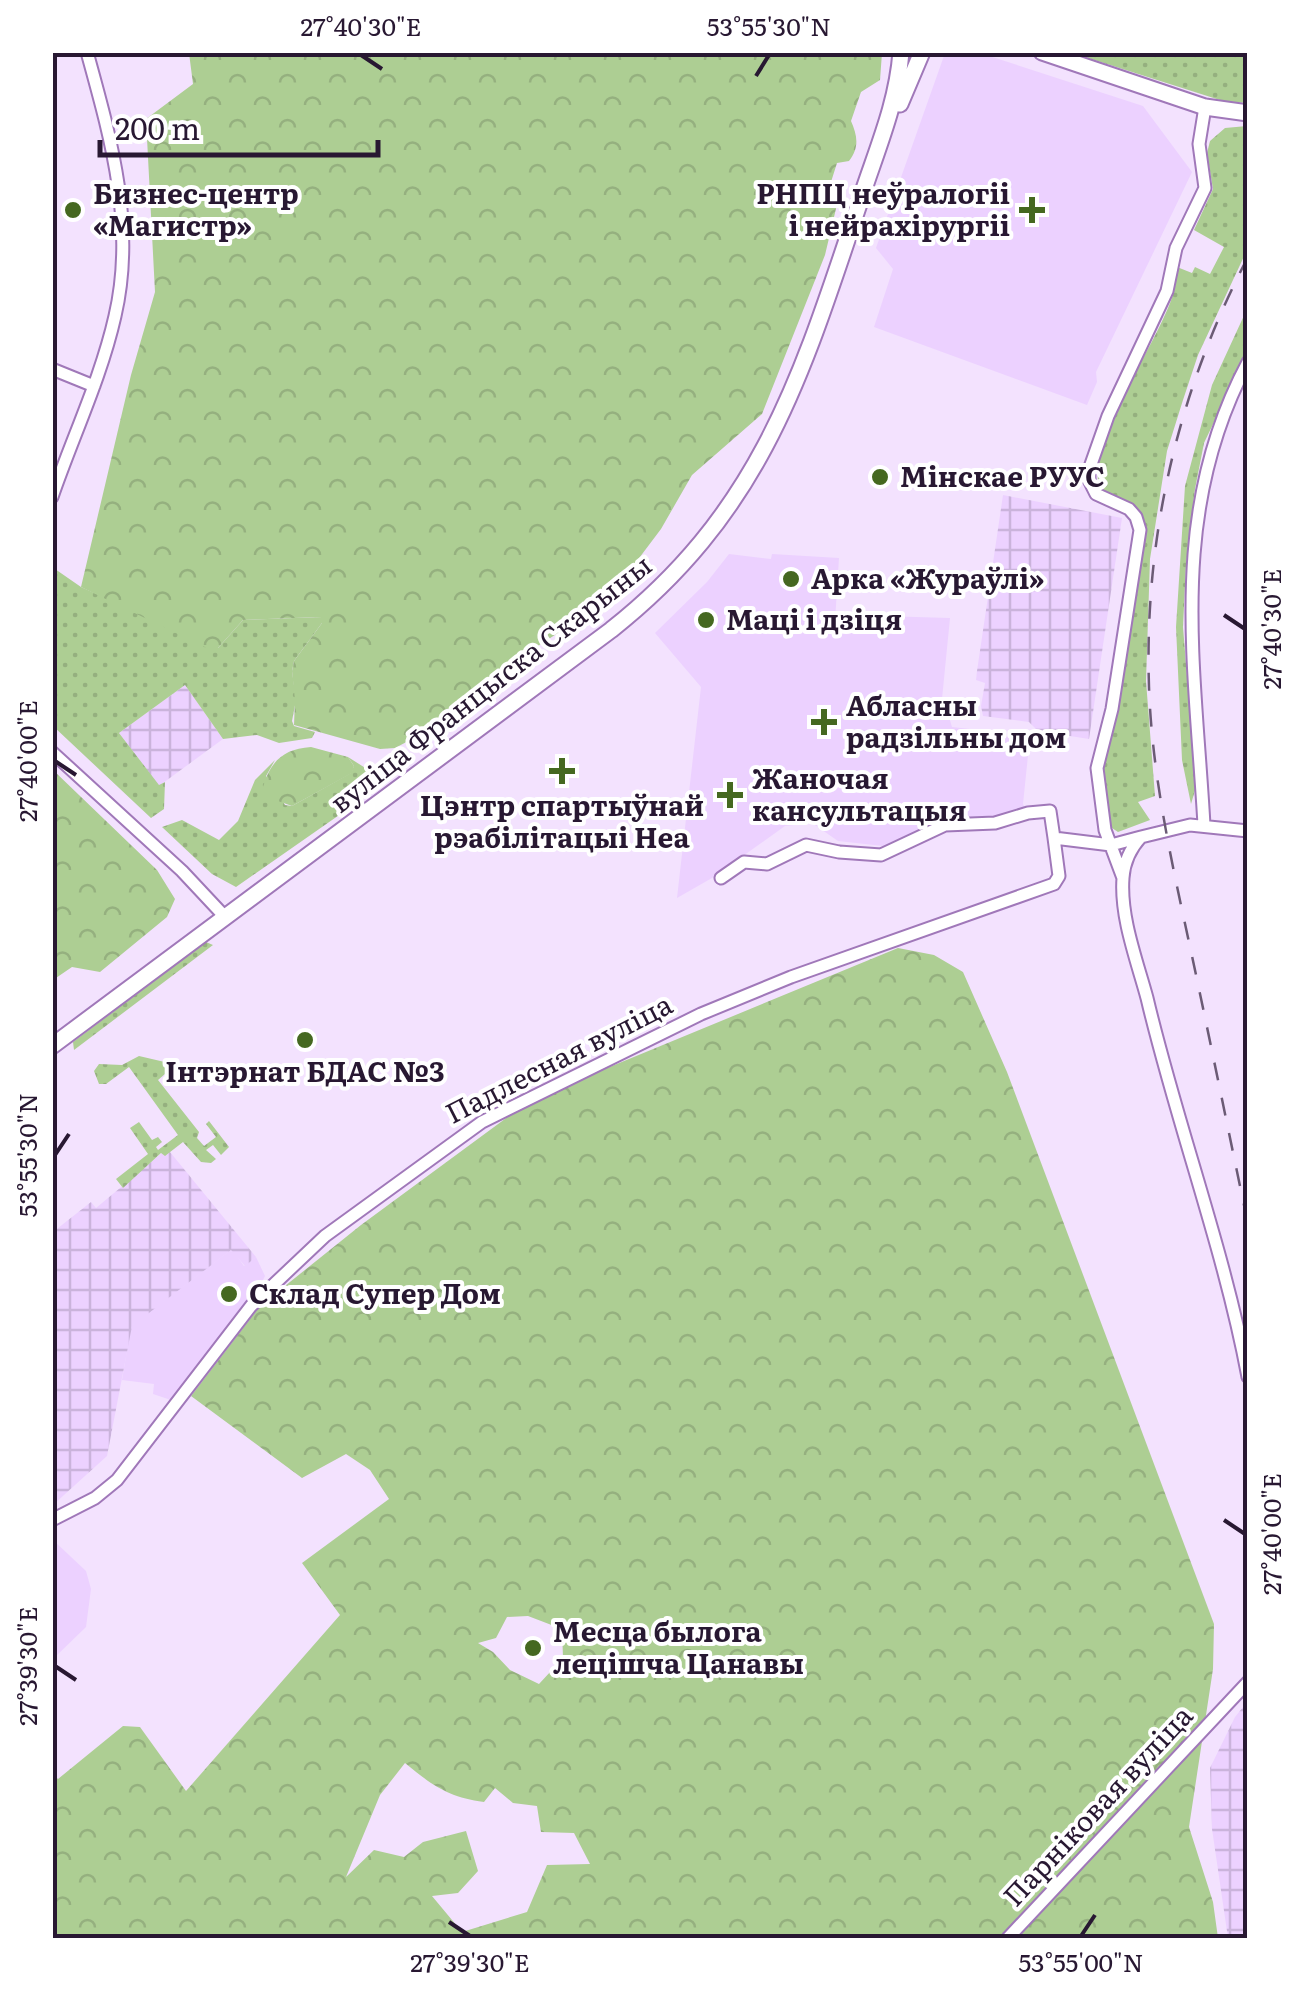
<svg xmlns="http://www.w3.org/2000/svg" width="1300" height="1991" viewBox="0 0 1300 1991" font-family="Literata,serif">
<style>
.built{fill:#ecd1ff}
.industrial{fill:url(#industrial-grid)}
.grass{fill:url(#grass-dots)}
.forest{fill:url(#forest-crowns);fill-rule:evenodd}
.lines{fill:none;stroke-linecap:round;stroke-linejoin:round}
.minor-casing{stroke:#a078b9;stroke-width:15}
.major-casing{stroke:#a078b9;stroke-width:19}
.minor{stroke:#fff;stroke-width:11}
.major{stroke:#fff;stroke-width:15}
.rail{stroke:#6b5b75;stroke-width:2.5;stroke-dasharray:18 18;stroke-linecap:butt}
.ticks{fill:none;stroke:#281832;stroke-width:4}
.poi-dot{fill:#456820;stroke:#fff;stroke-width:4}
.labels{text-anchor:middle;stroke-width:8;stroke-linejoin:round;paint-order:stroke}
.poi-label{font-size:28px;font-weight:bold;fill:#281832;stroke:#fff;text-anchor:start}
.street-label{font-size:28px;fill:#281832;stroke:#fff}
.neatline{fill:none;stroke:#281832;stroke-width:4}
.ticks-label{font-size:25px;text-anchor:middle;fill:#281832}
</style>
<defs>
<pattern id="industrial-grid" width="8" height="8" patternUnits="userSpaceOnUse" patternTransform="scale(2.5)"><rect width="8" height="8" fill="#ecd1ff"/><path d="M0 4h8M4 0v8" fill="none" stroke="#cab3db"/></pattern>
<pattern id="grass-dots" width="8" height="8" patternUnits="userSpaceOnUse" patternTransform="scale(2.5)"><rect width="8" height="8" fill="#adce93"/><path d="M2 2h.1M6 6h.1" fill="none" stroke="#95b07f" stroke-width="1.8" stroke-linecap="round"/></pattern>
<pattern id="forest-crowns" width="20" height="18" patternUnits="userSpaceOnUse" patternTransform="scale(2.5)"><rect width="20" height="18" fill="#adce93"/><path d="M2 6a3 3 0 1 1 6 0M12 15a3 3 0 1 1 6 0" fill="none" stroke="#95b07f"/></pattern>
</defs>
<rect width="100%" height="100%" fill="#f3e2fe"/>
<path class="built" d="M945 53H980L1143 106 1192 172 1096 372 1097 382 1087 405 874 327 893 269 876 248Z
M729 554 771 559 772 554 839 558 835 621 872 624 882 616 950 618 941 709 949 717 952 727 1030 736 1023 804 1025 809 1007 817H946L883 846 838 841 812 823 785 826 712 878 677 898 701 687 655 633 707 582Z
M232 1249 244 1266 256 1257 265 1276 262 1282 174 1401 153 1394 154 1384 122 1380 131 1326Z
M52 1539 86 1571 91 1589 86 1627 53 1659Z"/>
<path class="industrial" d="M1003 495 1122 518 1089 739 1038 731 1029 722 983 716 981 706 985 683 976 680 977 671Z
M185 685 223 739 159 786 119 733Z
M170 1152 256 1257 245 1266 231 1250 132 1326 107 1456 53 1505V1232L91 1202 96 1208 162 1153Z
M1247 1702V1938H1228L1212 1829 1210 1768 1235 1717Z"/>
<path class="grass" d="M1085 52 1247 53V103L1223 101 1085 57Z
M1247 126V250L1198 355 1183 400 1167 451 1150 559 1146 681 1155 796 1138 802 1150 820 1118 832 1109 826 1101 771 1144 529C1140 500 1122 502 1101 490 1080 450 1163 336 1174 291 1176 283 1176 275 1177 267L1192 273 1195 267 1210 274 1224 247 1194 230 1213 189 1207 153 1210 141 1225 128Z
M1247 309V353L1204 443 1195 489 1186 565 1183 627 1196 787 1191 804 1182 760 1176 627 1185 486 1212 385Z
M55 569 81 587 218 648 243 620 322 617V623L294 661 292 671 296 700 292 721 294 726 315 732 312 738 279 743 257 735 223 739 185 685 119 733 159 785 165 782 164 809 151 818 53 726Z
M348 757 378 776 375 790 236 887 212 874 162 827 182 820 219 840 238 821 255 780 275 760 266 776 285 805 292 806 351 773 354 766Z
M206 942 213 945 74 1050 73 1042Z
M139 1056 169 1063 172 1068 158 1080 199 1132 197 1138 204 1146 216 1137 206 1124 209 1121 229 1147 221 1155 213 1145 206 1150 216 1159 211 1163 201 1162 183 1142 165 1156 161 1153 123 1188 116 1179 148 1154 130 1128 139 1122 152 1140 158 1137 162 1142 156 1147 158 1150 178 1135 129 1067 106 1084H99L94 1071 99 1064 122 1065Z"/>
<path class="forest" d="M189 53H882L880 80 861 92 851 121C857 135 860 147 849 161L837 163 831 182 839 196 825 255 762 414 692 475 661 529 606 602 485 680 416 737 395 748 380 749 294 725 295 700 292 671 294 661 322 623 321 617 243 620 218 648 211 650 81 587 131 375 155 292 146 119 193 84Z
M311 747 348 757 354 766 352 773 292 806 267 797 263 787C271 761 283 749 311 747Z
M53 770 157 870 175 899 167 917 100 972 72 967 53 980Z
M898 948 934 955 963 972 1007 1072 1214 1624 1213 1669 1189 1827 1213 1902 1218 1938H53L52 1773 58 1779 123 1726 140 1727 186 1791 340 1615 302 1563 389 1499 370 1470 346 1454 302 1478 191 1396 260 1306 361 1225 532 1099ZM528 1616 562 1629 563 1658 539 1684 510 1670 493 1652 478 1643 496 1638 507 1617ZM405 1763C433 1786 448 1797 484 1802L495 1788 513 1803 537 1806 541 1832 574 1833 590 1864 547 1865 527 1912 462 1932 432 1896 458 1893 478 1871 466 1831 423 1842 404 1857 374 1850 346 1877 380 1795Z"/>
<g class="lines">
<g class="minor-casing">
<path id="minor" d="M52 369 94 386
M52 497C73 436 101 378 115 316 136 226 111 139 87 52
M52 752 182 871 226 918
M1204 825C1195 663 1167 513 1248 362
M1248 831 1190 825 1141 837C1130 849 1124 862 1123 878 1120 917 1137 961 1147 998 1177 1125 1224 1249 1248 1377
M721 878 744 862 767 864 806 845 839 852 881 855 945 825 995 823 1028 813 1050 811 1054 838
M1123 878 1105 830 1097 768 1112 709 1140 530 1136 517 1129 509 1096 494 1089 480V470L1108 416 1167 291 1176 248 1205 188 1199 144 1205 107
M52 1520 95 1498 117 1480 251 1306 325 1236 482 1122 701 1014 791 977 1054 884 1059 876 1054 838 1111 845 1141 837
M1008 1938 1248 1682"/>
</g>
<g class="major-casing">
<path id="major" d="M1042 52 1205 107 1248 113
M900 104 922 52
M52 1046 611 630C763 510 802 374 861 198 877 149 897 104 901 52"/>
</g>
<use href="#minor" class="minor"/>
<use href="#major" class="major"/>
<path class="rail" d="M1248 257C1178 391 1144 536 1149 687 1152 778 1173 868 1192 956 1211 1045 1229 1134 1248 1224"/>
</g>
<path class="ticks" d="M361 55 382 69M756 76 769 55M1224 615 1245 629M55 761 76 775M55 1155 69 1134M1224 1520 1245 1534M55 1666 76 1680M449 1922 470 1936M1081 1936 1095 1915"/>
<g class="poi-dot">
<circle cx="73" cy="210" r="10"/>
<path d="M1027 195h10v10h10v10h-10v10h-10v-10h-10v-10h10z"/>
<circle cx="880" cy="477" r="10"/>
<circle cx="791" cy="579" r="10"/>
<circle cx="706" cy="620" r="10"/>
<path d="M819 707h10v10h10v10h-10v10h-10v-10h-10v-10h10z"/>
<path d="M557 756h10v10h10v10h-10v10h-10v-10h-10v-10h10z"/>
<path d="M725 780h10v10h10v10h-10v10h-10v-10h-10v-10h10z"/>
<circle cx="305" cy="1040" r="10"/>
<circle cx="229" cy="1294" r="10"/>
<circle cx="533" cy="1648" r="10"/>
</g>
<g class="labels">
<g class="poi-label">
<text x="93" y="204">Бизнес-центр<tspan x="93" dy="32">«Магистр»</tspan></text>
<text x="1010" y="204" text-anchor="end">РНПЦ неўралогіі<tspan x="1010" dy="32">і нейрахірургіі</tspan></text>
<text x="900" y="487">Мінскае РУУС</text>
<text x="811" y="589">Арка «Жураўлі»</text>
<text x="726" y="630">Маці і дзіця</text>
<text x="846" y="716">Абласны<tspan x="846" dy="32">радзільны дом</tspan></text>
<text x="752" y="789">Жаночая<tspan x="752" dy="32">кансультацыя</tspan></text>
<text x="562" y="816" text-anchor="middle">Цэнтр спартыўнай<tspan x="562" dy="32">рэабілітацыі Неа</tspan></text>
<text x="305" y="1082" text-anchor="middle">Інтэрнат БДАС №3</text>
<text x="249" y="1304">Склад Супер Дом</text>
<text x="553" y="1642">Месца былога<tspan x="553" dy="32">лецішча Цанавы</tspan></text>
</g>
<g class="street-label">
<text transform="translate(491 684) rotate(-38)" y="10">вуліца Францыска Скарыны</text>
<text transform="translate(559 1059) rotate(-27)" y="10">Падлесная вуліца</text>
<text transform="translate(1098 1806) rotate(-47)" y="10">Парніковая вуліца</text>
</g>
</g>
<rect width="1300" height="1991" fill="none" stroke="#ffffff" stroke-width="110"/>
<path d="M100 140v15h278v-15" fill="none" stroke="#281832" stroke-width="5"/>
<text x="115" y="140" font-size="30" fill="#281832" stroke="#ffffff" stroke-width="8" paint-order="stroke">200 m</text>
<rect x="55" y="55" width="1190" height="1881" class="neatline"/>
<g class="ticks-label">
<text x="361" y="36">27°40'30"E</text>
<text x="769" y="36">53°55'30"N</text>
<text transform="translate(1272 629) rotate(-90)" y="9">27°40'30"E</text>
<text transform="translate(28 761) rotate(-90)" y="9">27°40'00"E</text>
<text transform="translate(28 1155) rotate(-90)" y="9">53°55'30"N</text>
<text transform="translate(1272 1534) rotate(-90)" y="9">27°40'00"E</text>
<text transform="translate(28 1666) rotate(-90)" y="9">27°39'30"E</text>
<text x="470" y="1972">27°39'30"E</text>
<text x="1081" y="1972">53°55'00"N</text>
</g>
</svg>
